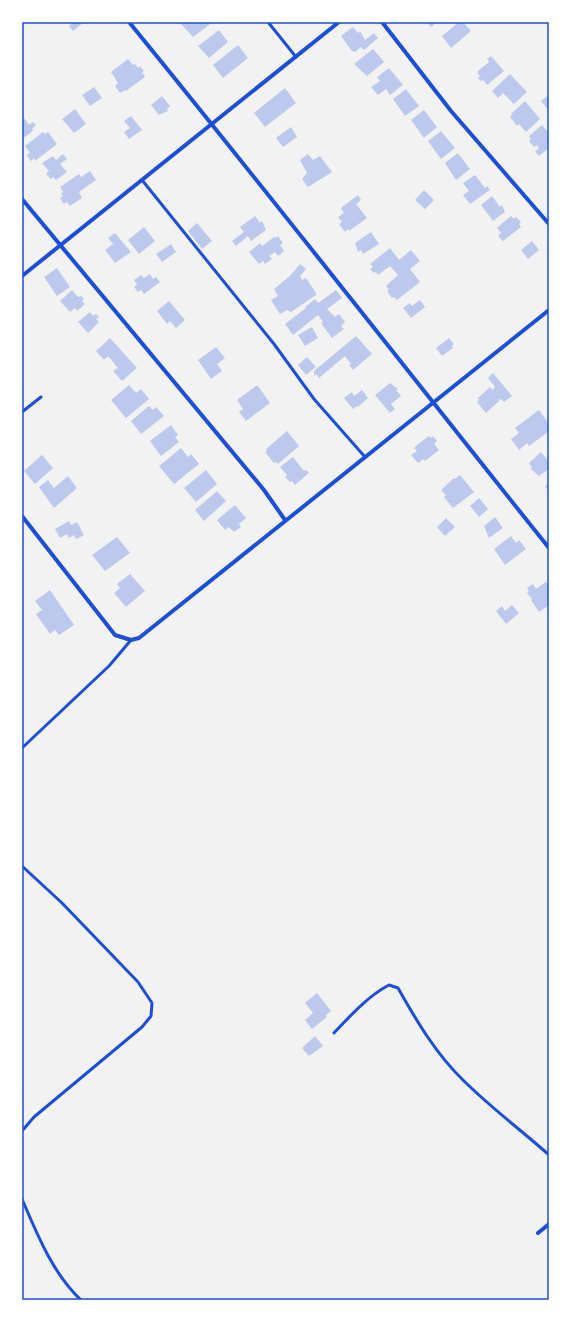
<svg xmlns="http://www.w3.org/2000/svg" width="571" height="1322" viewBox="0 0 571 1322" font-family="'Zilla Slab',serif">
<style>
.building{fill:#bdc9ec}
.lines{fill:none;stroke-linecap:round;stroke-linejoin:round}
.service{stroke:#1d4ed8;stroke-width:3}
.minor{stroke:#1d4ed8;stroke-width:4}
.neatline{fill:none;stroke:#1d4ed8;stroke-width:1.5}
</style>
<rect width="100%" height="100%" fill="#f2f2f2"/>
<path class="building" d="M74 22H84L73 31 69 26Z
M184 22H213L193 37 181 24Z
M427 22H437L431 27Z
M459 22H463L471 31 451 48 442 36Z
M353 27 358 33 360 31 365 40 374 33 378 38 364 50 361 47 355 52 352 51 341 36Z
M219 30 228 42 209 58 198 46Z
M238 45 248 58 223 78 213 65Z
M373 49 384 62 367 76 354 64Z
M491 56 504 71 487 85 483 80 481 81 478 78 480 76 477 72 489 62 487 59Z
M128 59 133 65 135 64 138 68 140 66 144 71 142 72 145 77 126 91 125 90 120 93 115 86 118 83 111 72Z
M389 68 403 85 390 95 386 89 378 95 371 87 380 81 377 77Z
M510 74 527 92 514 104 503 93 498 98 492 91Z
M94 87 102 98 90 106 82 95Z
M285 88 296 103 265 127 254 113Z
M406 89 419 106 405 116 393 99Z
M549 95V111L541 101Z
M162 96 170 106 167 109 168 111 159 115 151 105Z
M525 101 540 119 526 132 519 124 517 126 510 117 512 115 511 114Z
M75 109 86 124 74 133 62 119Z
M424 110 437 127 424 138 411 120Z
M131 116 142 130 129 139 124 132 130 128 124 121Z
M24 118 29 125 33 122 36 125 32 129 33 131 22 139V119Z
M542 125 547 131 549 129V148L539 156 535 152 539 148 537 145 534 147 529 141 531 139 529 136Z
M291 127 297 137 283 147 276 138Z
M441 131 455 148 441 159 428 141Z
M43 132 45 134 48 132 57 144 35 161 34 158 31 161 27 155 30 153 25 146Z
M458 153 470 169 456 180 445 163Z
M63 154 67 159 60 164 67 172 56 180 53 177 51 179 46 174 49 171 42 163 53 156 56 160Z
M308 154 313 160 320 156 332 172 308 187 302 179 307 173 300 160Z
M90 171 96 180 79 192 82 198 70 206 67 202 64 204 60 198 63 196 61 193 63 192 60 187 79 174 81 177Z
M475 175 485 188 487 186 490 190 470 204 463 195 469 191 463 183Z
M424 190 434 200 425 209 415 200Z
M358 195 361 200 356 204 367 218 349 231 348 229 345 232 339 224 342 222 338 217 344 213 341 208Z
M492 196 500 207 502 205 505 212 493 221 481 205Z
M255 216 260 223 262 221 266 230 251 241 248 236 236 246 232 241 244 232 240 227Z
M511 216 514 219 516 217 521 222 519 224 521 227 503 241 498 236 501 233 497 228Z
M197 223 212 241 202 249 188 231Z
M144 227 155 241 139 254 128 240Z
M371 232 379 244 363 254 361 250 358 252 355 243Z
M115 233 131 252 115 263 105 250 113 244 108 238Z
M278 236 283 243 280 245 284 251 278 256 275 252 269 256 272 259 265 264 263 261 259 264 249 252 260 243 262 246 274 237 275 238Z
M532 241 539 250 528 259 521 250Z
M171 244 176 252 162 262 156 254Z
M390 248 399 260 411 250 420 261 410 269 420 282 397 300 394 297 392 298 387 291 389 290 386 286 398 275 390 266 378 275 376 272 374 273 370 269 373 267 370 264Z
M300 264 306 269 300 276 302 280 306 278 316 293V295L291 312 287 310 280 314 271 300 278 296 274 289 290 276Z
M57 268 70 287 57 296 44 277Z
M150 274 153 279 156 277 160 282 144 294 141 290 138 292 134 287 137 285 134 280 141 275 144 278Z
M72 290 78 297 81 296 84 299 82 301 85 304 77 311 75 308 70 312 60 301Z
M336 290 342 298 327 309 335 317 339 314 345 322 341 326 344 329 332 338 321 323 323 322 318 315 293 335 285 324 306 308 305 307 315 299 318 303Z
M420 300 425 307 411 318 403 308 410 303 412 306Z
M169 301 185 320 176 328 170 321 167 324 157 311Z
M90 312 93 316 96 314 99 317 96 319 99 322 88 333 78 322Z
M312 327 318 338 305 346 298 335Z
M356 336 372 354 353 370 349 365 351 364 345 356 319 378 316 374 314 376V371Z
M110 338 137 368 122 381 113 371 118 368 108 356 104 360 96 351Z
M449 338 454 344 452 346 453 348 442 356 436 348Z
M216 347 225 358 217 364 222 371 211 379 198 360Z
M307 357 316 367 306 375 298 365Z
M493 373 512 396 504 402 501 399 486 413 477 402 479 400 478 398 490 387 492 390 495 387 488 378Z
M390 383 398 389 396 390 401 396 391 404 395 409 390 413 375 395Z
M129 385 136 393 141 389 149 399 126 418 111 400Z
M256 386H258L270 403 246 421 239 412 243 409 237 400Z
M362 390 368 398 358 407 357 406 353 409 344 398 352 392 354 396Z
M149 406 153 410 156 407 164 416 141 434 131 421Z
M539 410 549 424V431L529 446 527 443 519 450 511 439 519 433 515 428Z
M171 425 178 435 175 437 179 442 161 456 150 441Z
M287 431 299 446 278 464 276 462 274 463 265 452 267 451 266 449Z
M429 436 431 438 433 436 437 441 434 444 439 450 425 461 424 459 418 463 411 455 417 451 414 448 417 445Z
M181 448 188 457 191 454 199 464 174 484 159 466Z
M541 452 549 462V469L539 476 530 468 532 467 529 463Z
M42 455 53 468 35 484 24 471Z
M293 457 304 471 306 470 309 473 295 485 292 481 290 482 285 477 287 475 280 467Z
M206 470 217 484 196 502 184 488Z
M460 475 474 492 453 508 444 497 446 495 441 490 454 478 455 479Z
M68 476 77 488 54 508 39 487 48 480 54 488Z
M549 483V492L545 486Z
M217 491 226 501 204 521 195 510Z
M479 498 488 509 479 517 470 506Z
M235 505 246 518 239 524 241 527 234 532 229 527 225 530 217 520Z
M495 517 503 528 489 538 484 526Z
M446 518 455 527 445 536 437 527Z
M69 521 71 525 77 522 84 535 76 539 74 535 69 538 67 534 60 538 55 529Z
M511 536 516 543 519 540 526 549 505 565 494 549Z
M117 537 130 553 105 571 92 555Z
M130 574 145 591 126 607 114 593 120 588 117 584Z
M546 582 549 585V605L539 612 531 600 532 599 527 593 529 591 527 588 533 584 536 589Z
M50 590 74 625 59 635 55 630 50 634 36 614 42 610 35 601Z
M512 605 519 613 506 624 496 611 502 606 505 611Z
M317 993 331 1011 326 1015 327 1017 312 1029 305 1020 313 1013 305 1003Z
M315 1036 323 1046 309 1056 302 1048Z"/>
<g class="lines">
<path class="service" d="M268 22 296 57
M142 180 274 344 314 399 365 457
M22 412 41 397
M22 748 109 666 131 640
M22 866 62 903 138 982 152 1003 151 1016 142 1027 34 1117 22 1131
M334 1033C350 1016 368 996 389 985L398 988C416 1020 436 1054 463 1080 490 1107 521 1130 549 1155
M22 1199C37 1234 53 1274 81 1300"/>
<path class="minor" d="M129 22C271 196 409 373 549 548
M382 22 451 111 549 224
M22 199 264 490 285 520
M22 276 339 22
M22 516 115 635 131 640 139 638 549 310
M538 1233 549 1224"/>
</g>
<rect width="571" height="1322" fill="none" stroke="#ffffff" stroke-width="46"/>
<rect x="23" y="23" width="525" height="1276" class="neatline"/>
</svg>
